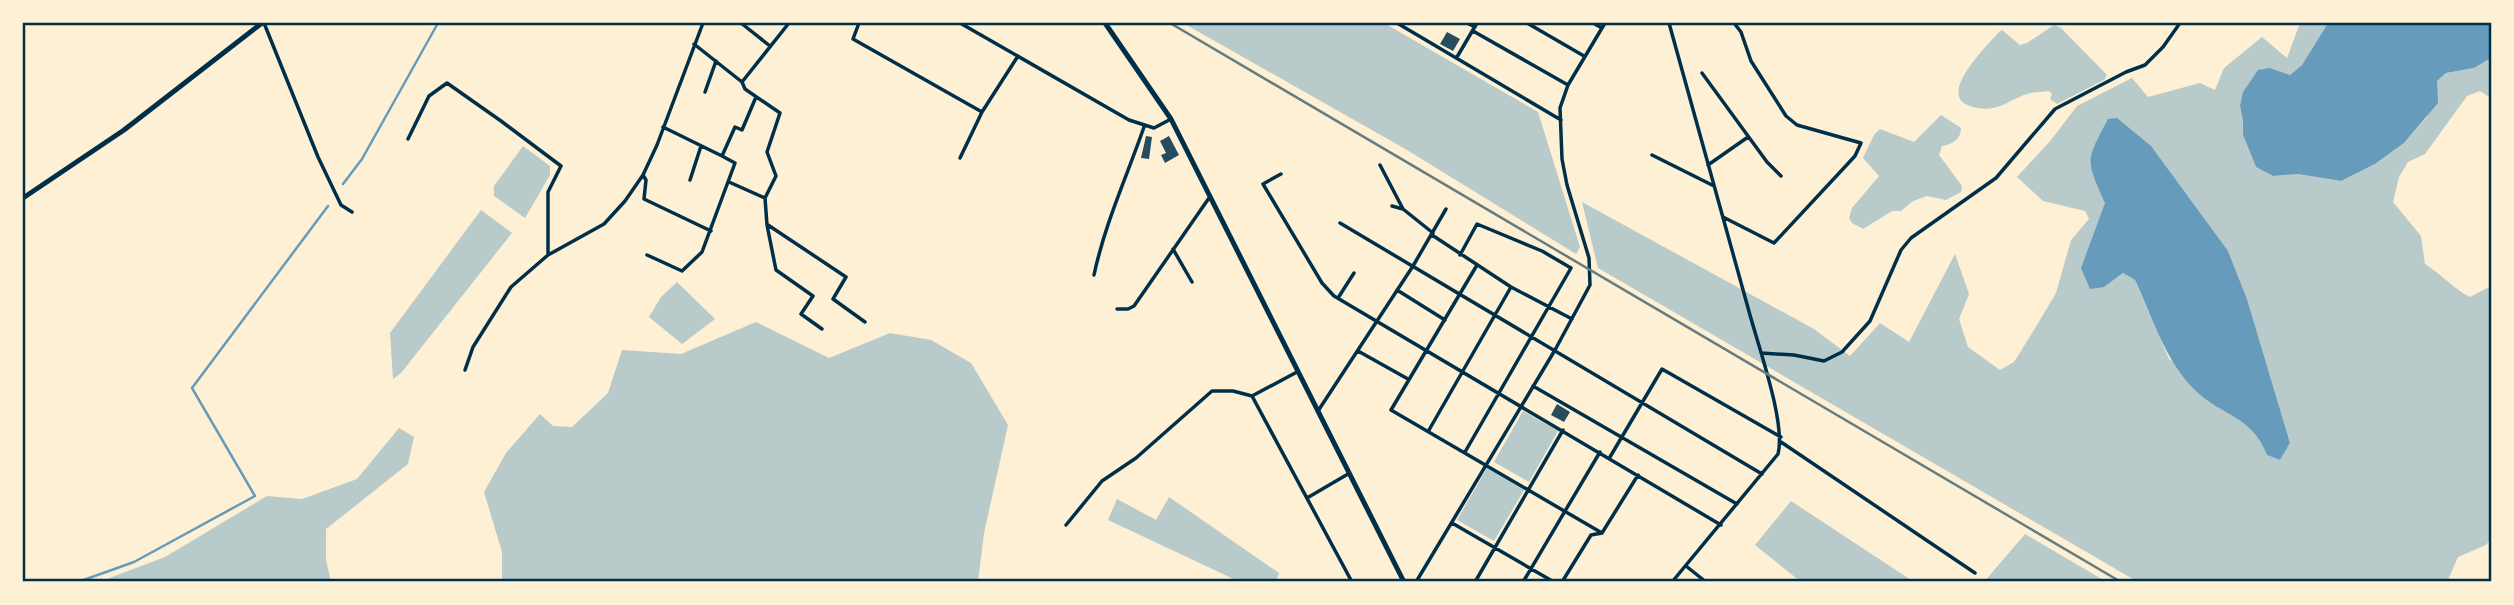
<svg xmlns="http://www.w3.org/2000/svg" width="2514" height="605" viewBox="0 0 2514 605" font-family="Cabin,sans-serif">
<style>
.green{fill:#b9caca;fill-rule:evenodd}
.water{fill:#669bbc}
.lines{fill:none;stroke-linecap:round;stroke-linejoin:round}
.stream{stroke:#669bbc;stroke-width:2.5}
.building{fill:#264d5e}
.minor{stroke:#003049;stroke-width:3.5}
.secondary{stroke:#003049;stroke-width:5}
.rail{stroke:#657d81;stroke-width:2.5}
.neatline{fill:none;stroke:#003049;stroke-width:2.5}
</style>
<rect width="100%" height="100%" fill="#fdf0d5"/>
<path class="green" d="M1183 23H1384L1538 112 1580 247 1576 254 1407 150Z
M2300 23H2328L2302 65 2290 75 2270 68 2240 106 2243 121V135L2256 167 2273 176 2298 174 2341 181 2375 164 2404 143 2427 117 2437 81 2446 73 2474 68 2491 58V98L2480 91 2467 96 2425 154 2408 162 2399 177 2393 202 2421 236 2425 264C2441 274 2454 289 2470 297L2487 288 2491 289V539L2486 545 2458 557 2447 582H2138L1598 268 1582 202 1814 329 1850 356 1880 323 1909 342 1955 254 1969 294 1959 319 1968 347 2000 370 2014 362 2034 330 2056 293 2071 240 2089 219 2085 211 2043 201 2017 177 2051 140 2077 106 2132 78 2148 97 2200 83 2215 90 2224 68 2262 37 2287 58ZM2105 203 2228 251 2247 299 2290 443 2280 460 2267 455 2262 441 2245 422 2169 359 2135 280 2123 273 2104 287 2099 224Z
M2054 25 2061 28 2107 75 2104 80 2057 104 2050 99 2052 94 2049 91C2042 92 2034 92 2027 94 2017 97 2007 104 1997 107 1988 110 1979 109 1970 106 1936 95 1987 46 1998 33L2002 30 2020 45 2027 43Z
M1941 115 1961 128C1961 140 1952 144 1942 146L1939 155 1962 186 1961 192 1946 200 1927 196 1913 201 1901 211H1892L1863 229 1852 223 1849 218 1852 208 1879 176 1863 158 1874 135 1880 129 1914 142Z
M523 146 550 166V175L525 218 494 196V186Z
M481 210 512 233 401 373 393 379 390 333Z
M677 282 715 319 682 344 649 317 661 297Z
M756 322 829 358 890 333 931 340 971 363 1008 425 984 533 978 582H502V552L484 492 506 453 540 414 553 426 572 427 608 393 622 350 681 354Z
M1523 411 1558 431 1529 482 1494 462Z
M399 428 414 437 408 464 326 529V560L331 582H99L165 557 267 496 302 499 357 479Z
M1487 468 1524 490 1494 541 1457 520Z
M1169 497 1279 573 1276 582H1240L1108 520 1117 499 1156 520Z
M1791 501 1914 582H1801L1755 545Z
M2025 534 2105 581 2106 582H1984Z"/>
<path class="water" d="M2328 23H2491V58L2474 68 2446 73 2437 81 2438 103 2404 143 2375 164 2341 181 2298 174 2273 176 2256 167 2243 135V121L2240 106 2243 92 2258 70 2270 68 2290 75 2302 65Z
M2117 118 2151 146 2228 251 2247 299 2290 443 2280 460 2267 455C2253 417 2223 416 2197 392 2165 362 2153 318 2135 280L2123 273 2104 287 2090 289 2081 268 2105 203C2085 159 2086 161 2108 119Z"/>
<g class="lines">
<path class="stream" d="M343 184 362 159 438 23
M78 582 134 562 255 496 192 388 328 206"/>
</g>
<path class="building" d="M1447 32 1460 39 1453 51 1440 44Z
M1146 136 1152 137 1149 159 1141 158Z
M1169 136 1179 155 1165 163 1161 155 1166 153 1160 141Z
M1557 404 1570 412 1564 422 1551 415Z"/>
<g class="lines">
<path class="minor" d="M264 23 318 157 341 205 352 212
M741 23 770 46
M789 23 742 82 745 89 780 113 767 152 776 176 765 198 767 225 776 270 813 296 801 314 822 329
M859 23 853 39 982 112
M960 23 1129 120 1154 128 1171 119
M1397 23 1561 120
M1467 23 1475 27
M1527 23 1584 56
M1593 23 1602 28
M1669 23C1696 120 1723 217 1750 315 1759 348 1786 424 1778 454L1672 582
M1473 31 1568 85
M694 44 742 82
M1457 57 1477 23
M1702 73 1767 162 1781 176
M705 92 716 61
M663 127 722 156 735 127 742 130 756 97
M408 139 429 96 447 83 501 121 561 166 548 192V255
M1652 155 1714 186
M960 158 982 112 1018 56
M1380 165 1403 209 1433 233
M1708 165 1748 137
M1281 174 1263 184 1322 283 1334 296 1721 525
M643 175 646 180 644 199 711 231
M690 180 701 146
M729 182 765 198
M1392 206 1403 209
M1723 217 1774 243 1855 156 1861 143 1797 125 1786 116 1751 61 1741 32 1734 23
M1340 223 1762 474
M768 225 846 277 833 299 865 322
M1432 235 1511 287 1572 319
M1173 249 1192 282
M647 255 682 271 702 252 735 163 722 156
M1460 255 1477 224 1542 251 1571 268 1465 452
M1477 265 1391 410 1602 533
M1094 275C1105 223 1127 176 1144 127
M1397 290 1445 320
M1338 298 1354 273
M1117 309H1128L1134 306 1209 198
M1358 351 1408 379
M1761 353 1794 355 1824 361 1842 352 1870 321 1901 250 1911 238 1996 178 2055 109 2126 72 2145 65 2163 47 2180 23
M465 370 473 347 511 287 548 255 604 224 625 201 643 175 657 145 703 23
M1297 372 1252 396 1352 582
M1533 386 1737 504
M1318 411 1413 266 1446 209
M1429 430 1511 287
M1781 442 1975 573
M1610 457 1662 369 1781 437
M1307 498 1348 474
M1452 523 1554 582
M1066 525 1102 481 1136 458 1212 391H1233L1252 396
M1686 566 1706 582
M1416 582 1555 350 1590 285 1589 258 1567 185 1562 159 1560 108 1568 85 1605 23
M1475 582 1563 430
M1523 582 1600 452
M1562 582 1591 535 1602 533 1638 475"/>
<path class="secondary" d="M1105 23 1171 119 1404 582
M23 198 124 130 262 23"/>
<path class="rail" d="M1170 23 2121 582"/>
</g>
<rect width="2514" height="605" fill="none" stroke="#fdf0d5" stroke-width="49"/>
<rect x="24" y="24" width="2466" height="556" class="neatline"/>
</svg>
